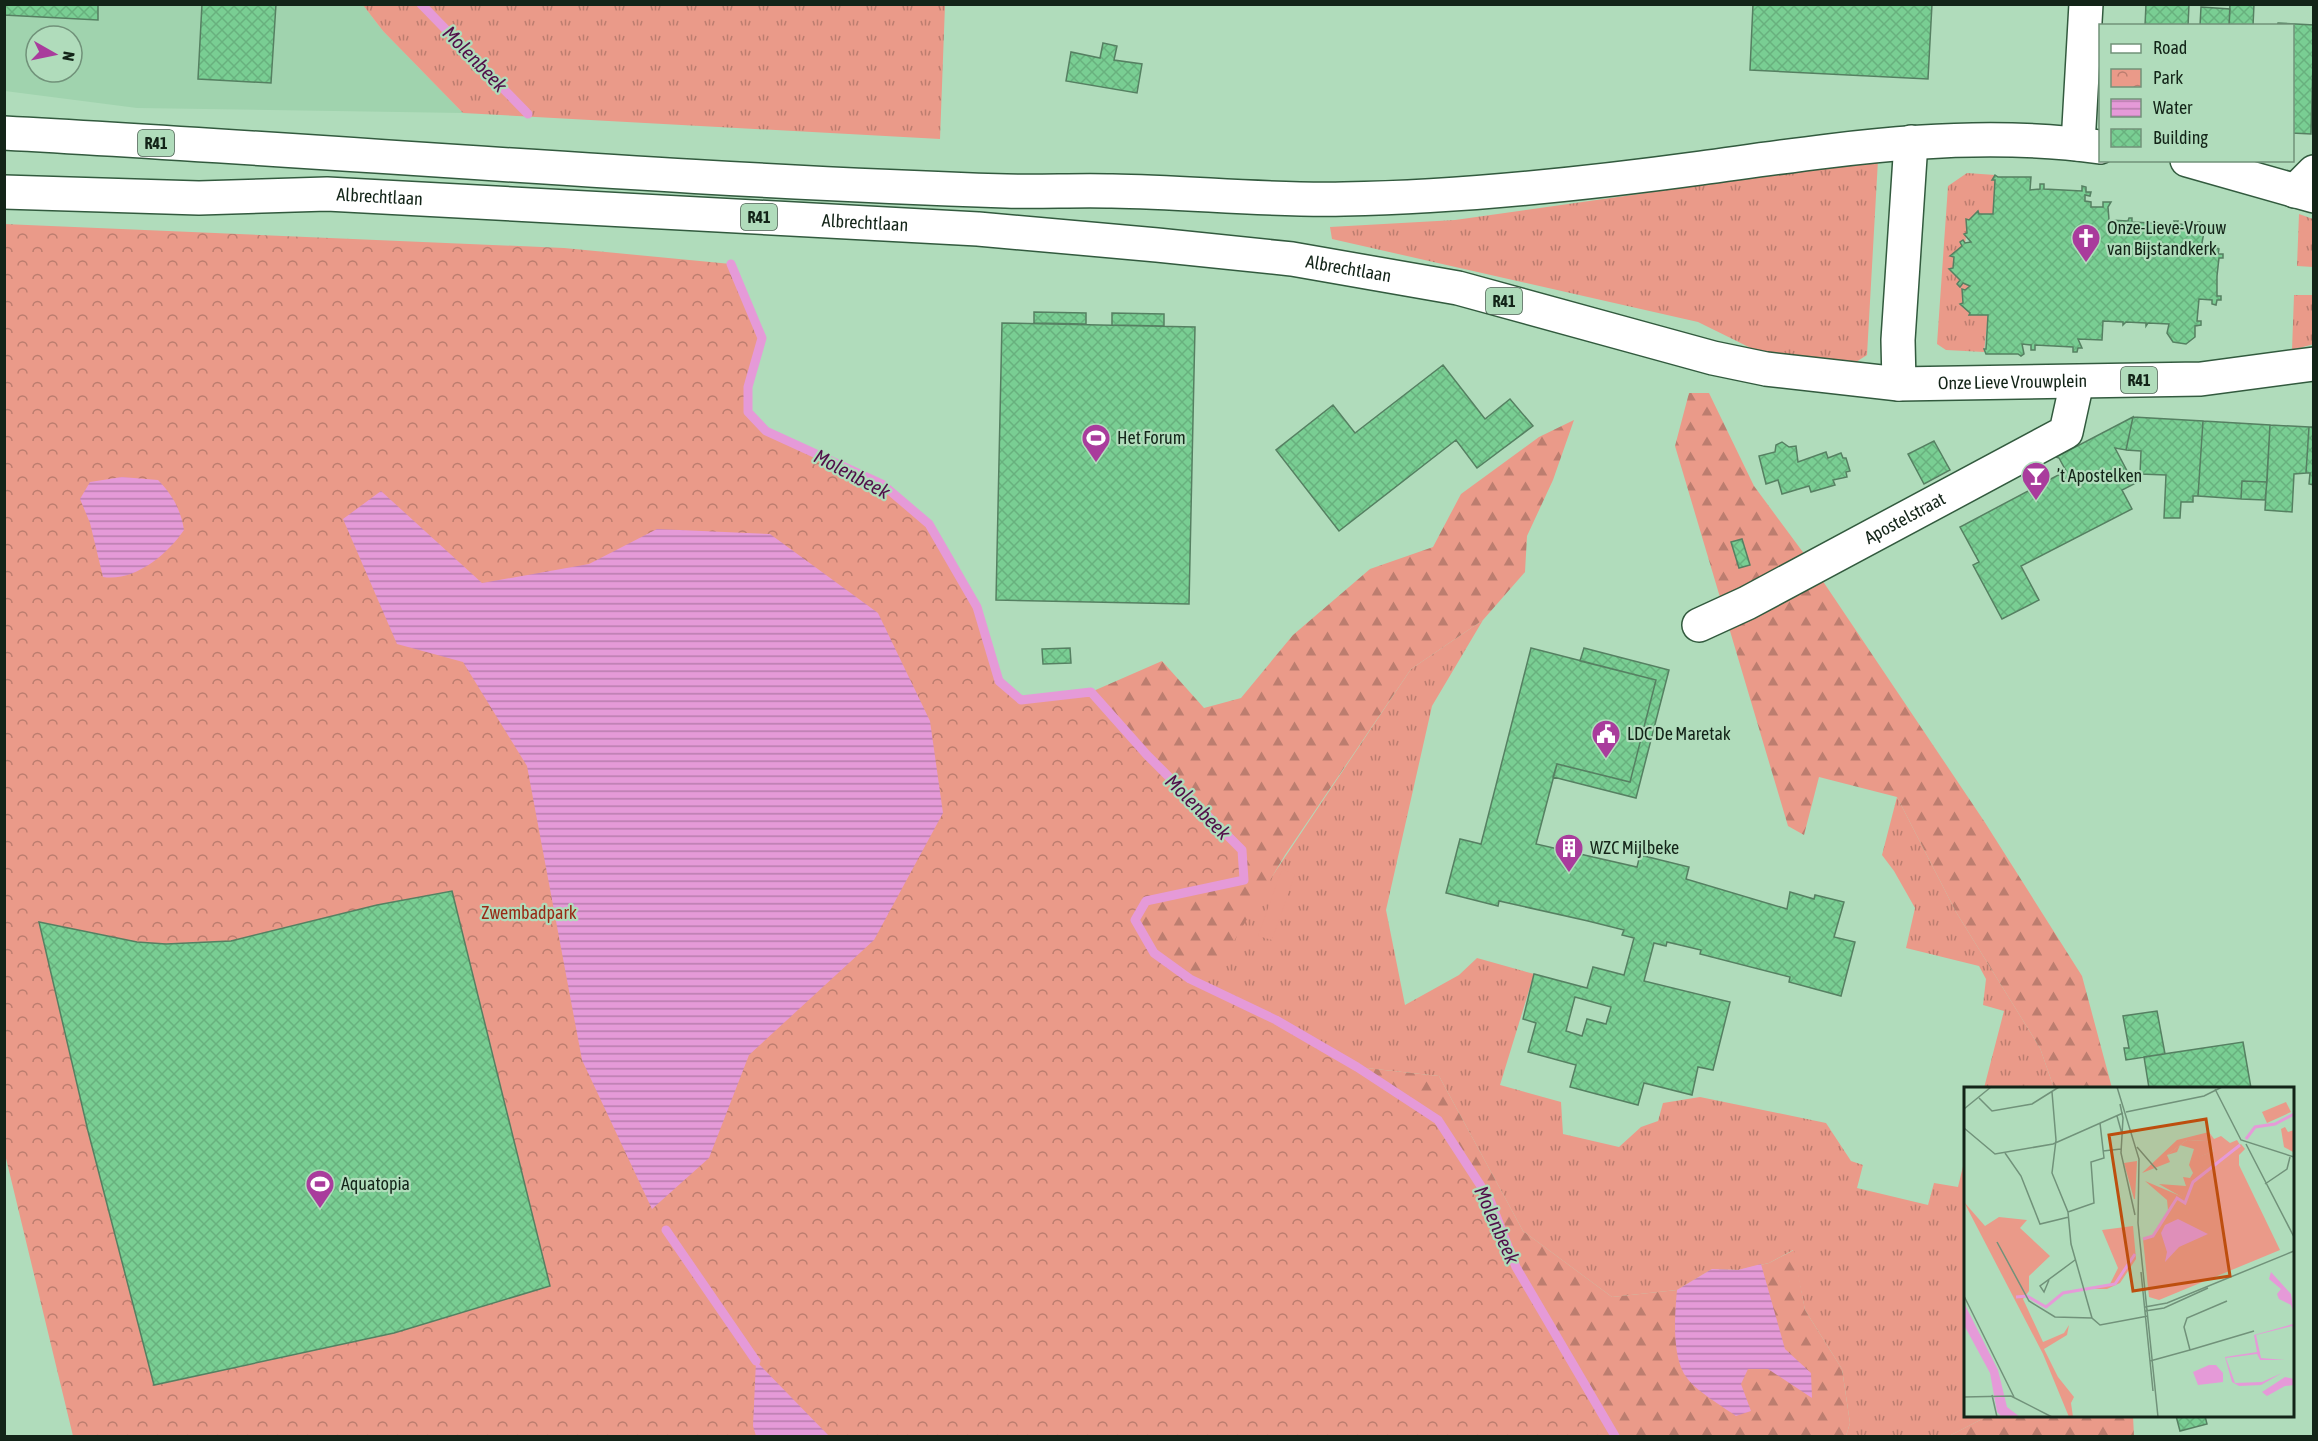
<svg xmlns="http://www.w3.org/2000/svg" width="2318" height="1441" viewBox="0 0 2318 1441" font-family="'Asap Condensed',sans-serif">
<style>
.built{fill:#a0d3ae;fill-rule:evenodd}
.grass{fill:url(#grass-tufts)}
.forest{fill:url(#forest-firs)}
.park{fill:url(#park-crowns)}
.pitch{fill:#ea9a89}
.water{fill:url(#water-rules)}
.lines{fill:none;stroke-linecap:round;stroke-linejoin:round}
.stream{stroke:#e59ad8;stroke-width:9}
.building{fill:url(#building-cross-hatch);stroke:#568062;stroke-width:1.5;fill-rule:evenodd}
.minor-casing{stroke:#325a3e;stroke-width:36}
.major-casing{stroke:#325a3e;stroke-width:36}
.minor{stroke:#fff;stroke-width:33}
.major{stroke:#fff;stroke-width:33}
.labels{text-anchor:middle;stroke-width:4.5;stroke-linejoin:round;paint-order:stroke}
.shield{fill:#b0dcbb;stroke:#425b49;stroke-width:1.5}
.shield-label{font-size:16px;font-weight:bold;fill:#132418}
.street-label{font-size:18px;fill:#132418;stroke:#b0dcbb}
.poi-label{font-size:18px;fill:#132418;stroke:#b0dcbb;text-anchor:start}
.park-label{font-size:18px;fill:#982a16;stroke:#b0dcbb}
.water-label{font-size:20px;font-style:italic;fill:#510f4a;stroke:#b0dcbb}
.inset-river{fill:none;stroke:#e59ad8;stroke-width:3}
.inset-road{fill:none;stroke:#71927a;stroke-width:1.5}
.view{fill:#bd4e0e;fill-opacity:0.15;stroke:#bd4e0e;stroke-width:3}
.inset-edge{fill:none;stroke:#132418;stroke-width:3}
</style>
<defs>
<pattern id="grass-tufts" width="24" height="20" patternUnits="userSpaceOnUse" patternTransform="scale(1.5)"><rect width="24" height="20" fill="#ea9a89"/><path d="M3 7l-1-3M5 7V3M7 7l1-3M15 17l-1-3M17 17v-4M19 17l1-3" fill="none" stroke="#bc7d6f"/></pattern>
<pattern id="forest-firs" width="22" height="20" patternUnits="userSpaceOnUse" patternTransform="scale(1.5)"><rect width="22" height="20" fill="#ea9a89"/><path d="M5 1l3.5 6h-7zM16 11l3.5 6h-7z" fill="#bc7d6f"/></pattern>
<pattern id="park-crowns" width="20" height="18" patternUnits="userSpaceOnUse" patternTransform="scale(1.5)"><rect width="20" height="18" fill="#ea9a89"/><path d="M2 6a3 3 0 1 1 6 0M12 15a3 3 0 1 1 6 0" fill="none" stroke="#bc7d6f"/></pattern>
<pattern id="water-rules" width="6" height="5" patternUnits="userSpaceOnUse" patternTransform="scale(1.5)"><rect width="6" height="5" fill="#e59ad8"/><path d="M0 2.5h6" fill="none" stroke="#b87dae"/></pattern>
<pattern id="building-cross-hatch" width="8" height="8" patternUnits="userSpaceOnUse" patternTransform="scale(1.5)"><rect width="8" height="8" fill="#79ce93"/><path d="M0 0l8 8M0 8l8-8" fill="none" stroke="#68b17e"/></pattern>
</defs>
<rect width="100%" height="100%" fill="#b0dcbb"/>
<path class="built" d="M4 5H363L383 31 463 113 137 108 5 91ZM36 36H72V72H36Z"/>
<path class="grass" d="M363 5H945L940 139 463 113 383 31Z
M1878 160 1867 355 1834 376 1767 356 1698 322 1332 239 1330 227 1455 220Z
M1967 173 1995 175 1993 214H1979L1969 220 1965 243 1955 254 1954 272 1960 280 1970 286 1988 315 1984 352 1946 350 1937 344 1948 186Z
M2299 214 2313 219V267L2297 266Z
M2294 295H2313L2314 344 2292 350Z
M1483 620 1432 706 1386 910 1405 1005 1459 975 1477 958 1534 974 1500 1085 1561 1102 1563 1134 1619 1147 1641 1127 1658 1121 1663 1103 1700 1097 1826 1123 1851 1161 1863 1165 1857 1188 1928 1205 1934 1183 1958 1187 1965 1158 1966 1416H1988L1949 1436H1846L1850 1423 1842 1369 1805 1310 1793 1250 1769 1263 1738 1270 1712 1269 1677 1290 1612 1297 1523 1231 1439 1076 1357 1067 1276 1020 1200 984 1411 669Z
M1897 797 1956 912 2040 1048 2054 1088H1984L2004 1011 1983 1005 1986 979 1979 966 1906 948 1915 908 1894 871 1882 855Z"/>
<path class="forest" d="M1689 393H1709L1754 486 1808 559 1984 821 2082 976 2112 1088H2054L2040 1048 1956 912 1897 797 1819 777 1804 835 1788 826 1675 446Z
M1574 420 1553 480 1527 536 1525 572 1483 620 1411 669 1285 855 1224 958 1200 984 1154 953 1135 920 1146 901 1243 880 1147 755 1091 692 1162 661 1204 708 1241 698 1293 635 1370 569 1433 547 1461 494 1539 437Z
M1357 1067 1439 1076 1523 1231 1612 1297 1677 1290 1712 1269 1738 1270 1769 1263 1794 1250 1805 1310 1842 1369 1850 1423 1846 1436H1615L1438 1120Z
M1988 1416H2133L2134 1436H1949Z"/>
<path class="park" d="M4 224 564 248 731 264 762 338 748 387V412L766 431 882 484 929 524 977 607 999 681 1021 700 1091 692 1147 755 1242 850 1244 880 1146 901 1135 920 1154 953 1190 979 1276 1020 1357 1067 1438 1120 1490 1200 1516 1267 1615 1436H73L4 1150Z"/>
<path class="pitch" d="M1282 869 1295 874 1272 940 1258 936Z"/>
<path class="water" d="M122 477 158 480C172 494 181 510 184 530 167 555 134 582 103 577L90 523 80 499 90 482Z
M381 491 482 583 589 564 657 529 770 534 878 613 930 721 943 813 874 940 749 1055 709 1158 652 1209 582 1060 527 766 463 662 397 644 343 519Z
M1761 1264 1785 1349 1811 1373 1812 1398 1768 1369H1748L1741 1384 1751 1411 1736 1416C1722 1406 1696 1391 1687 1378 1671 1358 1675 1313 1677 1290L1712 1269 1738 1270Z
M756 1361 829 1436H756L753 1426Z"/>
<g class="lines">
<path class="stream" d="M421 4 528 114
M731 264 762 338 748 387V412L766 431 882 484 929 524 977 607 999 681 1021 700 1091 692 1147 755 1242 850 1244 880 1146 901 1135 920 1154 953 1190 979 1276 1020 1357 1067 1438 1120 1490 1200 1516 1267 1615 1436
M666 1230 756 1361"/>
</g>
<path class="building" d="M4 4H98V20L4 15Z
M202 4H276L271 83 198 79Z
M1753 4H1932L1928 79 1750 70Z
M2146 4H2189L2188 26H2145Z
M2230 4H2254L2253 26H2229Z
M2201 7 2230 9 2229 26H2200Z
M2278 23 2314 25 2311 134 2292 133V26H2277Z
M1103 43 1117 46 1114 60 1142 64 1137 93 1066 81 1071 52 1100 58Z
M1995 175 1998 177H2031L2030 190 2040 189V184H2044V189L2082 191V186L2086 187V192H2091L2090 196 2085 195V201L2091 202V207H2103V202H2111L2108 207 2109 220 2128 221 2129 218H2132V222L2152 223 2155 220 2154 223 2175 224 2174 221H2178L2177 224 2198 225V222H2200L2202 227H2205L2201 248 2212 245 2219 249 2218 254H2223V258H2219L2217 276V296H2221V300H2217L2216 305 2212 304V300L2199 299 2197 321H2201V325L2195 326V337L2186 344 2173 342 2167 333 2169 324 2148 323 2146 326V323L2126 322 2123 325V322L2103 321 2102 340 2078 339 2082 348H2078L2077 352H2073V347L2035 345V350H2031V345L2022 344 2024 354 2021 356 2018 354H1986L1984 349H1986L1988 315H1969L1970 313 1960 304 1963 303 1962 289 1965 290 1970 286 1963 283 1960 287 1957 284 1960 280 1949 269 1953 268 1954 257 1950 256 1962 246 1960 242 1963 240 1965 243 1971 242 1964 234 1967 233 1966 219 1969 220 1978 211 1979 214H1993L1995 180H1992Z
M1034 312 1086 313V324L1034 323Z
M1112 313 1164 314V326L1112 325Z
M1002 323 1195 327 1189 604 996 600Z
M1443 365 1485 419 1510 399 1533 426 1477 468 1456 440 1339 531 1276 450 1333 405 1355 433Z
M2133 417 2126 450 2115 448 2134 484 2122 490 2132 509 2021 566 2039 600 2002 619 1973 565 1979 562 1960 527 2066 471 2059 458 2056 457Z
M2133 417 2203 421 2198 496H2193V502H2181L2180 518H2164L2166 475 2140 474 2141 451 2126 450Z
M2203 421 2270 425 2267 482 2242 481 2241 499 2198 496Z
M2270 425 2309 427 2306 473 2294 474 2292 512 2265 510Z
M2309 427H2314V485L2309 484 2310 473H2306Z
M1934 441 1950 470 1924 484 1908 454Z
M1782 442 1789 447 1796 446 1798 462 1826 452 1828 458 1841 453 1843 458H1846L1850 471 1846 472 1847 477 1833 480 1835 485 1811 492 1809 486 1782 494 1778 480 1766 484 1759 456 1775 452 1776 445Z
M2242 481 2267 482 2265 500 2241 499Z
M1742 539 1750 565 1739 568 1731 542Z
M1070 648 1071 663 1043 664 1042 649Z
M1531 648 1656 680 1630 782 1557 764 1536 844 1637 867 1640 855 1689 867 1686 879 1787 909 1790 892 1814 899 1815 895 1844 902 1834 937 1855 942 1841 996 1789 982 1790 977 1700 954 1701 950 1667 942 1666 946 1654 943 1644 981 1730 1002 1713 1070 1698 1067 1692 1095 1644 1083 1638 1105 1570 1087 1576 1065 1528 1052 1536 1023 1523 1019 1534 974 1587 988 1593 967 1624 975 1634 938 1622 935 1624 930 1588 921 1499 901 1498 906 1446 893 1460 839 1481 844ZM1575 997 1611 1007 1606 1024 1587 1019 1582 1036 1566 1031Z
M1584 648 1669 670 1636 798 1553 777 1557 764 1630 782 1656 680 1580 661Z
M452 891 550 1286 394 1333 154 1385 88 1131 39 922 137 942 166 944 231 941 377 905Z
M2157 1011 2165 1054 2126 1060 2124 1048H2129L2123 1016Z
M2243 1042 2251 1088H2149L2144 1057Z
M2176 1416H2205L2207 1424 2180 1431Z"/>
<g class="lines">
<g class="minor-casing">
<g id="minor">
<path d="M2078 144 2086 4"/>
<path d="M2295 191 2314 172"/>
<path id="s1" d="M1699 625 1747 603 2066 432 2077 382"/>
</g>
</g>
<g class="major-casing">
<g id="major">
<path d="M4 133C338 151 672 180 1006 191 1041 192 1077 190 1112 191 1189 192 1267 201 1344 199 1464 197 1583 184 1701 168 1834 150 1966 128 2100 147"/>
<path d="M2187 160 2314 196"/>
<path id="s2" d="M4 192 199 198 327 194 978 229 1157 245 1292 259 1458 288 1713 358 1766 369 1899 384 2201 379 2314 364"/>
<path d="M1899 384 1898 340 1911 142"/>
</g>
</g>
<use href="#minor" class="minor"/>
<use href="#major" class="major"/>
</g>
<defs>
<g id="church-pin" transform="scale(1.5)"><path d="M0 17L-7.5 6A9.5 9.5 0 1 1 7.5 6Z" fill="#a93c9c" stroke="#b0dcbb"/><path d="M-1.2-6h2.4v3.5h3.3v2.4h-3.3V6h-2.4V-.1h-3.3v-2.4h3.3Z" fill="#fff"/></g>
<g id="stadium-pin" transform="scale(1.5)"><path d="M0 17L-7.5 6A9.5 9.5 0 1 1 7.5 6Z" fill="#a93c9c" stroke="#b0dcbb"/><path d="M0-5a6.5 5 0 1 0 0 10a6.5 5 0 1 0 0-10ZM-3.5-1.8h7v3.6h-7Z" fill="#fff"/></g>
<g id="bar-pin" transform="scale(1.5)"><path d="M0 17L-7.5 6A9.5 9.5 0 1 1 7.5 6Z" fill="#a93c9c" stroke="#b0dcbb"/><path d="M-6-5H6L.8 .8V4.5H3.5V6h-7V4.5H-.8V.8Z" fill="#fff"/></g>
<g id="civic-pin" transform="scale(1.5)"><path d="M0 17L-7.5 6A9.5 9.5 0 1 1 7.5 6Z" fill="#a93c9c" stroke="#b0dcbb"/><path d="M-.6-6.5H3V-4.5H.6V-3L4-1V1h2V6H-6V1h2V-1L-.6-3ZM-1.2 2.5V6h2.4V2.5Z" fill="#fff"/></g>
<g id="building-pin" transform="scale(1.5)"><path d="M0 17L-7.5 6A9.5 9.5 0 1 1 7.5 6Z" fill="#a93c9c" stroke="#b0dcbb"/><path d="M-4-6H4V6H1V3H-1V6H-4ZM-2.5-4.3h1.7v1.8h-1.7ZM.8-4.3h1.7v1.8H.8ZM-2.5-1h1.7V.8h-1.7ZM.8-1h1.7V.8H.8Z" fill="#fff"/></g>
</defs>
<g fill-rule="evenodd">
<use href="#church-pin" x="2086" y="238"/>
<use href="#stadium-pin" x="1096" y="438"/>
<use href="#bar-pin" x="2036" y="476"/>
<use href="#civic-pin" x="1606" y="734"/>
<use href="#building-pin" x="1569" y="848"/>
<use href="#stadium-pin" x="320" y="1184"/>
</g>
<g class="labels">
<g class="shield">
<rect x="138" y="130" width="36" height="26" rx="4.5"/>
<rect x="741" y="204" width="36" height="26" rx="4.5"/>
<rect x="1486" y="288" width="36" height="26" rx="4.5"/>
<rect x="2121" y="367" width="36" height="26" rx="4.5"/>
</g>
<g class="shield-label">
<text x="156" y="149">R41</text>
<text x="759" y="223">R41</text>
<text x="1504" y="307">R41</text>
<text x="2139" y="386">R41</text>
</g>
<g class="street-label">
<text dy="6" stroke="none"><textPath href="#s2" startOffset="376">Albrechtlaan</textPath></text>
<text dy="6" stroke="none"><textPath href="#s2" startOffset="862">Albrechtlaan</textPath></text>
<text dy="6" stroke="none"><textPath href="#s2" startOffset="1348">Albrechtlaan</textPath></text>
<text dy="6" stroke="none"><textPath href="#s2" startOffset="2025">Onze Lieve Vrouwplein</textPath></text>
<text dy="6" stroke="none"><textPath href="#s1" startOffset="232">Apostelstraat</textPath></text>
</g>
<g class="poi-label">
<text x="2107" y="234">Onze-Lieve-Vrouw<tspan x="2107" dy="21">van Bijstandkerk</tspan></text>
<text x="1117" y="444">Het Forum</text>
<text x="2057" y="482">’t Apostelken</text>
<text x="1627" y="740">LDC De Maretak</text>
<text x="1590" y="854">WZC Mijlbeke</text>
<text x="341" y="1190">Aquatopia</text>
</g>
<g class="park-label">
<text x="529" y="919">Zwembadpark</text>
</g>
<g class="water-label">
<text transform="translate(475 59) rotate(46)" y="7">Molenbeek</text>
<text transform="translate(852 474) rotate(28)" y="7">Molenbeek</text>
<text transform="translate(1198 807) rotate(45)" y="7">Molenbeek</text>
<text transform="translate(1497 1225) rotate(66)" y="7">Molenbeek</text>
</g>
</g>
<g transform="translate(1964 1087)">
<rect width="330" height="330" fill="#b0dcbb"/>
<path d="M223 53 243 54 250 64 235 70 240 82 227 96 223 113 195 97 222 99 219 90 226 91 229 86 225 78 230 62 216 58 213 65 203 68ZM173 74 171 112H170L160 76ZM169 139 172 172 156 196 143 202H121L146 197 154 181 138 143Z" fill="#ea9a89"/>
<path d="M245 45 250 52 257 49 266 56 273 53 276 58 227 101 226 96 239 82 234 70 250 64 243 54 223 53 203 68 206 75 178 86 213 53ZM181 94 221 111V116L213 111 204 123 203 113ZM0 115 21 139 35 130 63 133 56 141 86 169 65 189V204L59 212 79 255 100 246 105 238 103 248 80 262 94 290 110 310 107 316 109 330H105L79 267Z" fill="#ea9a89"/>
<path d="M321 40 324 45 330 43 329 65 320 60 317 42ZM277 57 281 62 275 68V78L316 163 195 213 185 210 179 152 189 149 213 111 221 116 229 95Z" fill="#ea9a89"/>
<path d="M322 15 327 25 303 36 298 25Z" fill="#ea9a89"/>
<path d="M214 132 244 147 215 160 201 175 203 165 197 146 201 138ZM307 185 327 207 330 226 327 218 315 212 313 207 317 202 305 192ZM0 216 34 283 43 320 56 330H38L33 325 26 286 0 238ZM329 237 330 245 328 239 292 248 297 271 321 273H296L293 267 262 271 271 296 298 295 318 286 297 298 275 299 268 295 261 270 293 265 290 248ZM245 278H252L259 286V295L234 298 229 285ZM321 290 330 292V298L321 299 303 309 298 305Z" fill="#e59ad8"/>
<path class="inset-river" d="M282 52 291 40 311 37 330 27M179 152 189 149 213 111 221 116 229 95 276 58M52 210 63 209 82 220 99 206 151 197 171 167"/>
<path class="inset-road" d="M153 0 175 72 174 136 194 330M251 2 277 53 330 70M88 5 92 53 88 86 104 125 107 157 128 231 136 238 184 229M15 11 28 24 68 17 95 0M156 17 159 31 157 66 171 128M0 22 27 0M162 25 240 9 258 0M153 29 158 47M0 41 31 67 89 57 159 26M282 57 330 150M173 60 193 83M139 64 157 62M41 66 57 89 76 137 105 130M301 97 323 82 326 70M104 125 130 116 127 75 140 71 136 36M33 155 65 214 91 230 128 231M177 185 189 304M85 193 80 205 76 199 111 173M0 209 50 310M181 220 203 216 330 164M181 224 200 221 244 201M226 263 290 244M186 274 226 263 220 240 223 231 263 214M28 308 33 330M0 310 47 309 88 330"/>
<path class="view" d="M242 32 266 189 169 204 145 48Z"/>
<rect width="330" height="330" class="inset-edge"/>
</g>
<rect width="2318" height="1441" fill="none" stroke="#132418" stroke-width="12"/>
<rect x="2099" y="24" width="195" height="138" fill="#b0dcbb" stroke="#71927a" stroke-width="1.5"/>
<rect x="2111" y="44" width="30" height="9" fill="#ffffff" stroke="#71927a" stroke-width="1.5"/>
<text x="2153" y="54" font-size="18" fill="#132418">Road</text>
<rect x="2111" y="69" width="30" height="18" fill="url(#park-crowns)" stroke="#71927a" stroke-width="1.5"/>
<text x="2153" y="84" font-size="18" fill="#132418">Park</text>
<rect x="2111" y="99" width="30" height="18" fill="url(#water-rules)" stroke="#71927a" stroke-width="1.5"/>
<text x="2153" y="114" font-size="18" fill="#132418">Water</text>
<rect x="2111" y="129" width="30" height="18" fill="url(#building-cross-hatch)" stroke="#71927a" stroke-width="1.5"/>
<text x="2153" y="144" font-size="18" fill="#132418">Building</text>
<g transform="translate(54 54) rotate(99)"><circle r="28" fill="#b0dcbb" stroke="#71927a" stroke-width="1.5"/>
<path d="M0-4.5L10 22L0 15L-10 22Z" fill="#a93c9c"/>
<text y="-9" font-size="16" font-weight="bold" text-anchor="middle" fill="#132418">N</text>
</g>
</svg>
